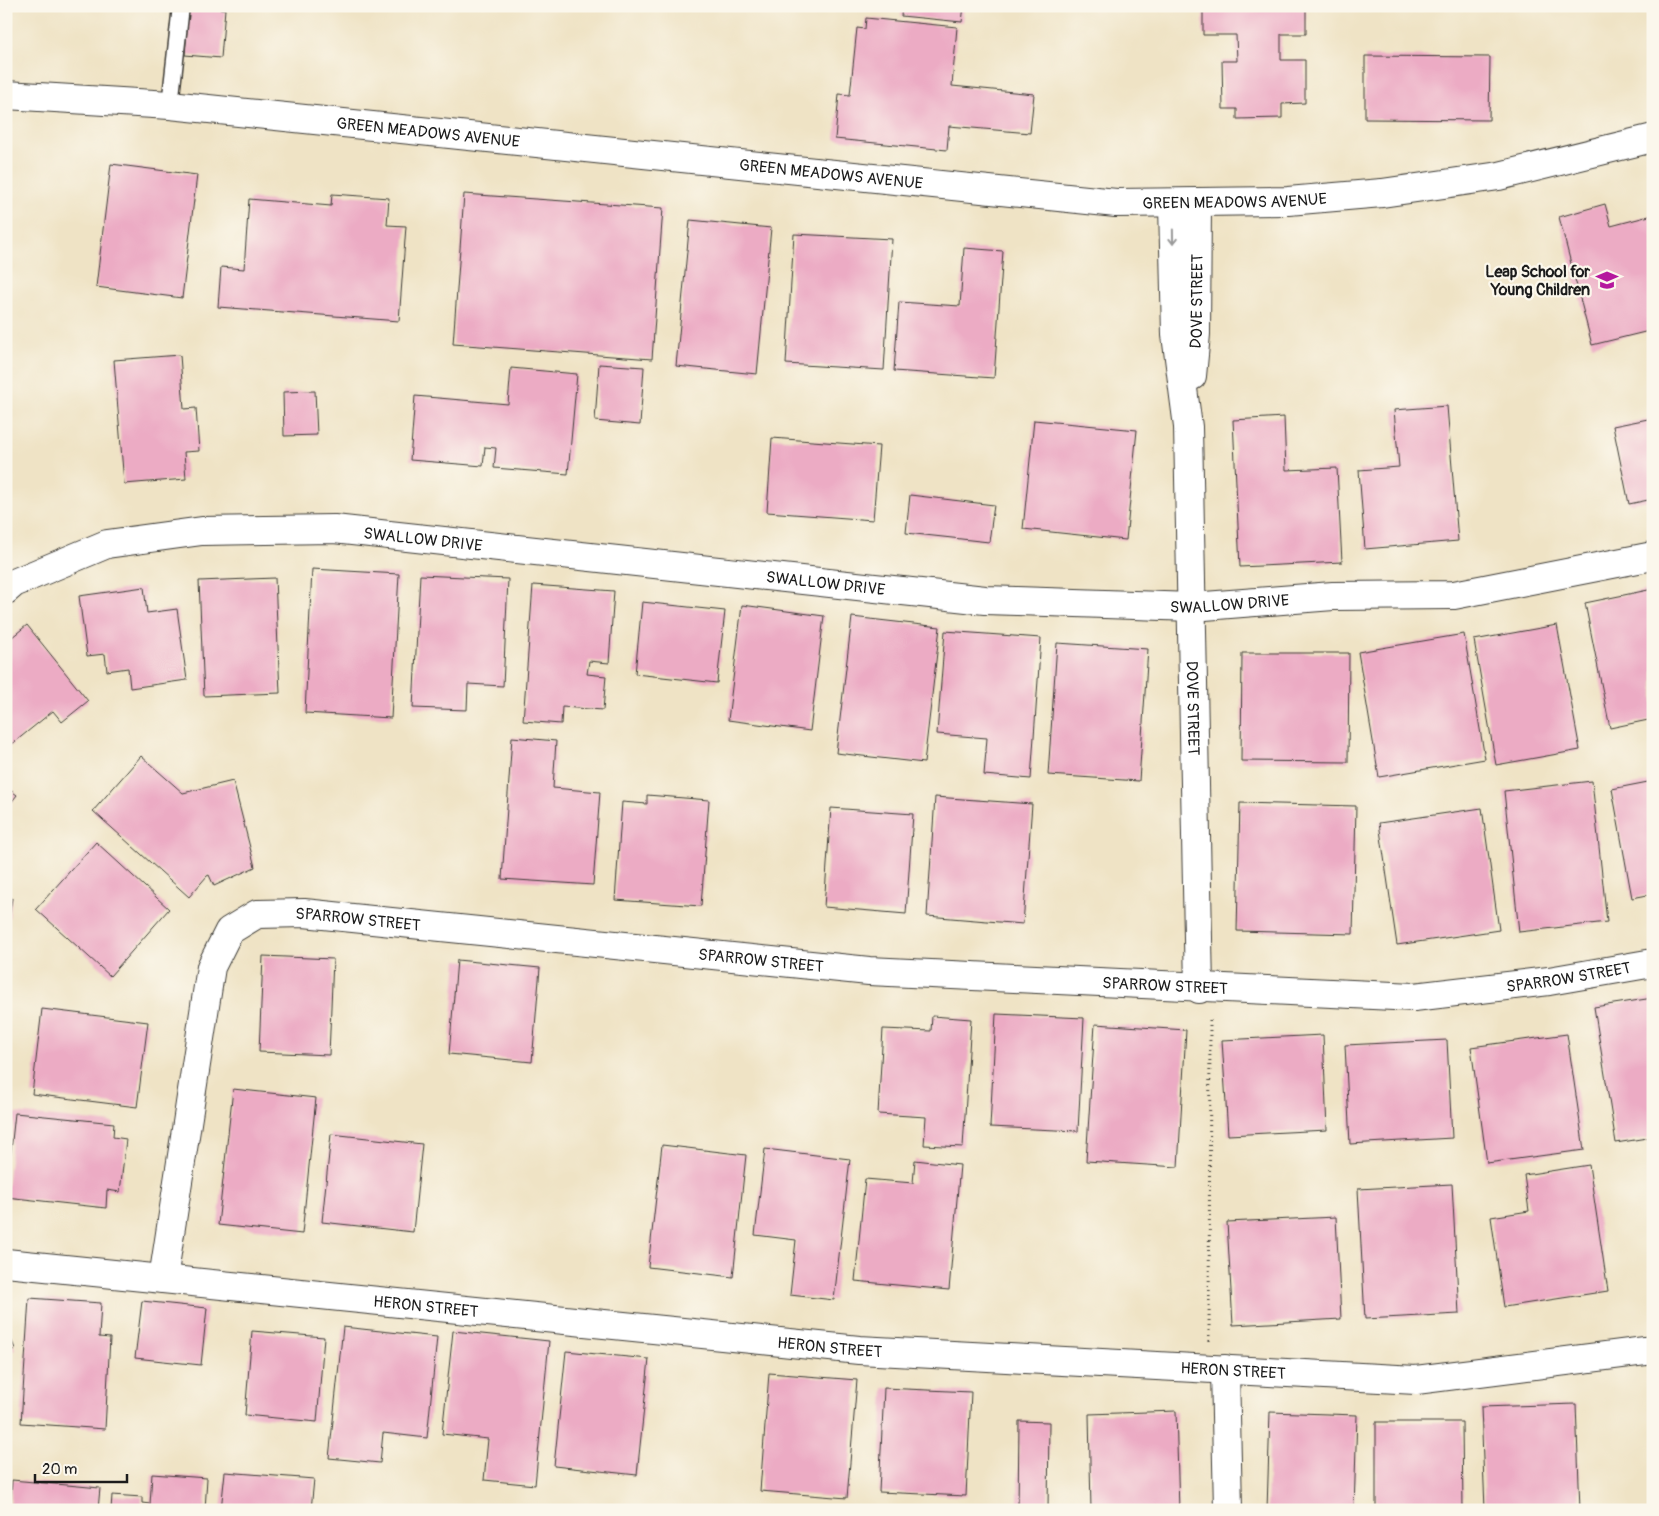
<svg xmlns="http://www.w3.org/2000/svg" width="1659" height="1516" viewBox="0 0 1659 1516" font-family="Pangolin,sans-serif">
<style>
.building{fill:#ecabc4}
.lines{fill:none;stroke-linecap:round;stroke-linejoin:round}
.lane-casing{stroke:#3c3a35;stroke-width:19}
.street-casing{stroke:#3c3a35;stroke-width:30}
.secondary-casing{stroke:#3c3a35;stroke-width:30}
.path{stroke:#3c3a35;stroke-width:3;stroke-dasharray:1 4;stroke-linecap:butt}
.lane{stroke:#fff;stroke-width:16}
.street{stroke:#fff;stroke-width:28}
.secondary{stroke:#fff;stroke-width:28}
.oneway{stroke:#999}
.labels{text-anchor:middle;stroke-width:4.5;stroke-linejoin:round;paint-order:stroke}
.street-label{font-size:16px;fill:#1c1c1c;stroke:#fbf7ec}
.poi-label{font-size:16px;font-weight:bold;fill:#1c1c1c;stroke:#fbf7ec;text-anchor:end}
</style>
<rect width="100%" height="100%" fill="#fbf7ec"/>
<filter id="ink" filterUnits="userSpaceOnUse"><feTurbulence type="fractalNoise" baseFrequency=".02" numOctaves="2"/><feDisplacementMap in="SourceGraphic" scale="10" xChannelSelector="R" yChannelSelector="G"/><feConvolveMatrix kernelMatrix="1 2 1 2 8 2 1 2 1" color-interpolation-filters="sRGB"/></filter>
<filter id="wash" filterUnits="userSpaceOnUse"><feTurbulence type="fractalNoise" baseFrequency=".0096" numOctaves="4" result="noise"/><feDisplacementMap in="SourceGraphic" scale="20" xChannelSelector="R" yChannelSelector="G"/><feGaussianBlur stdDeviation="1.12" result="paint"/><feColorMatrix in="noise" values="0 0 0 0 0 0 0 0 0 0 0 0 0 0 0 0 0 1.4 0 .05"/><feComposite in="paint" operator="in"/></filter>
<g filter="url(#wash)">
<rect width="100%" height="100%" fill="#efe3c5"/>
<g id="blocks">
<path class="building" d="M189 6 225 9 221 58 185 55Z
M902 6H964L962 22 901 16Z
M1203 6H1306V34H1281V60H1305V103L1282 104V118L1237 119V109H1223L1222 61H1237L1236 35H1203Z
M866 18 957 27 952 86 1034 94 1030 133 949 126 947 150 835 139 839 94 850 95 857 28 865 29Z
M1365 56 1490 57 1489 120 1365 119Z
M111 164 197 175 182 298 96 287Z
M332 194 389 198 387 225 406 226 399 321 218 307 221 267 244 269 249 199 331 206Z
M464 194 663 208 652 359 453 344Z
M1605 204 1611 226 1653 215V330L1592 345 1559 217Z
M690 220 771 228 757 374 676 366Z
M794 234 892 239 884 370 786 364Z
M964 248 1003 251 994 378 894 371 899 302 960 306Z
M180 355 184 409 196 408 199 451 184 452 186 479 124 484 114 360Z
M599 364 644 367 640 425 595 421Z
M511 368 577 374 568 474 494 468 496 448 485 447 483 466 410 460 415 396 508 404Z
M315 391 317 435 284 436 283 392Z
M1447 406 1458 541 1365 549 1359 470 1399 467 1394 410Z
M1284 417 1286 470 1337 468 1342 562 1240 567 1233 420Z
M1653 418V499L1629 504 1613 426Z
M1034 420 1137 430 1126 540 1023 529Z
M772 438 879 446 873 520 767 512Z
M910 495 994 505 989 542 906 533Z
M312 569 399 574 391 718 305 713Z
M420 575 508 579 503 686 468 684 467 710 413 708Z
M275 578 280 693 204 696 199 581Z
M533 585 614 591 609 663 589 661 587 674 606 676 603 710 562 707 561 724 523 721Z
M144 587 147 613 177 609 187 680 130 688 128 668 107 671 105 654 87 656 79 596Z
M1653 589V719L1610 728 1585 603Z
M642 602 725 611 717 683 635 674Z
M742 605 824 616 810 731 728 720Z
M852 617 940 627 924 763 836 753Z
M27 625 88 701 62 722 53 711 6 749V642Z
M1557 625 1580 750 1496 765 1474 640Z
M945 631 1041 638 1031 779 984 775 987 738 937 734Z
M1464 634 1485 759 1379 777 1358 652Z
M1057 643 1148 649 1139 781 1048 775Z
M1242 653H1349L1348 762 1241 761Z
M512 737 556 741 553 788 600 792 593 885 502 879Z
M141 756 183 793 233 781 255 867 214 886 209 875 207 876 189 897 93 811Z
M1592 781 1607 922 1519 932 1504 791Z
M1653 781V894L1632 898 1612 789Z
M6 787 17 795 6 809Z
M647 795 709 800 701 906 615 900 622 802 647 804Z
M935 797 1032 804 1023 924 927 916Z
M1240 803 1356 806 1353 934 1237 931Z
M831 808 913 814 906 914 824 907Z
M1482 808 1499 930 1397 945 1379 823Z
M96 842 169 909 110 976 36 909Z
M6 897 12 898 7 931H6Z
M263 956 333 959 329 1055 259 1052Z
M457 960 540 968 532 1062 449 1054Z
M1653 998V1137L1616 1143 1594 1007Z
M42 1009 148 1022 137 1107 32 1094Z
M996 1014 1084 1018 1078 1131 990 1127Z
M932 1016 971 1019 963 1147 924 1145 926 1117 878 1114 883 1029 931 1031Z
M1095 1024 1186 1030 1178 1167 1086 1161Z
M1567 1034 1584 1150 1487 1163 1471 1047Z
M1323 1035 1327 1130 1228 1135 1222 1040Z
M1447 1040 1452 1138 1350 1144 1345 1045Z
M233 1089 316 1098 302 1234 218 1225Z
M15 1113 114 1123 113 1137 126 1139 120 1192 107 1190 106 1208 6 1197Z
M331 1134 422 1144 413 1232 322 1222Z
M662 1145 746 1155 733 1277 648 1267Z
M765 1149 850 1159 834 1300 790 1295 796 1240 755 1235Z
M915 1160 960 1165 949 1290 855 1281 865 1179 913 1183Z
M1589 1165 1608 1291 1504 1307 1491 1217 1529 1211 1524 1175Z
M1452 1184 1459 1314 1365 1319 1358 1189Z
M1336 1217 1341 1319 1233 1325 1227 1222Z
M29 1298 101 1303 99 1337 110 1338 105 1429 21 1423Z
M142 1301 207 1308 201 1365 135 1358Z
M6 1326 15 1349 6 1353Z
M343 1327 437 1337 427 1438 383 1433 380 1463 329 1458Z
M252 1331 324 1337 317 1422 245 1415Z
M453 1331 549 1341 535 1485 484 1480 488 1439 442 1434Z
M566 1351 649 1359 637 1475 554 1466Z
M769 1373 857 1380 847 1498 760 1491Z
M884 1388 971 1392 966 1496 879 1492Z
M1576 1404 1580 1510H1485L1481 1407Z
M1176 1411 1179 1510H1091L1089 1414Z
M1270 1412 1357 1415 1354 1510H1267Z
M1019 1421 1049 1422 1048 1510H1018Z
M1376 1422H1462L1463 1510H1376Z
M225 1472 314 1479 311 1510H221Z
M152 1474 207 1478 205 1510H111L112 1495 142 1497V1503L150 1504Z
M12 1480 100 1488 98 1510H10Z"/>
</g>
</g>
<g filter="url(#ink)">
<use href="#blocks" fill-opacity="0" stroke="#3c3a35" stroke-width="1"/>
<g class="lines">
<g class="lane-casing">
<path id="lane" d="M170 105 181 6"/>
</g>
<g class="street-casing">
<g id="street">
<path id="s1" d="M1173 204 1176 335 1188 427 1199 989"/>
<path id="s2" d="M1192 376 1196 334 1197 203"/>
<path id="s3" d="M6 590 14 583 107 544 202 531 334 529 985 600 1192 607 1333 596 1454 595 1653 556"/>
<path id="s4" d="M6 1263 859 1350 1416 1380 1653 1350"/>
<path id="s5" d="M163 1279 211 967 229 931 257 914 304 913 869 971 1414 997 1549 981 1653 963"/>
<path d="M1225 1369 1228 1510"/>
</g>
</g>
<g class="secondary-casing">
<g id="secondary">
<path id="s6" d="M6 95 170 105 1116 203 1288 201 1382 193 1499 176 1653 138"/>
</g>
</g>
<path class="path" d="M1209 1341 1210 1017"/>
<use href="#lane" class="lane"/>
<use href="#street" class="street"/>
<use href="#secondary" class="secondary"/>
</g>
<defs><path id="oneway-shaft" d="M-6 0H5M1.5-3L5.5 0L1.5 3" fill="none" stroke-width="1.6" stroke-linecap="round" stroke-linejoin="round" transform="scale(1.25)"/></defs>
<use class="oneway" href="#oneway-shaft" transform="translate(1173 237) rotate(89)"/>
</g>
<defs>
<g id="school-bare" transform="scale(1.725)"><path d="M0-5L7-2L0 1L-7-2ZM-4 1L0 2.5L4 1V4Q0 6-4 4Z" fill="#b5179e" stroke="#fbf7ec" stroke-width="2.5" paint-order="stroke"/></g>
</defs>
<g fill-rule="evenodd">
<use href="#school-bare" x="1607" y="280"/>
</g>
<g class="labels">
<g class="street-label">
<text dy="6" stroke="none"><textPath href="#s6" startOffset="424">GREEN MEADOWS AVENUE</textPath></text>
<text dy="6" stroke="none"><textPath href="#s6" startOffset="829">GREEN MEADOWS AVENUE</textPath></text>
<text dy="6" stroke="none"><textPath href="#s6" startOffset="1234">GREEN MEADOWS AVENUE</textPath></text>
<text dy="6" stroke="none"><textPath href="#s2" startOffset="75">DOVE STREET</textPath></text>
<text dy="6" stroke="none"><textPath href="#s3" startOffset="429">SWALLOW DRIVE</textPath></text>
<text dy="6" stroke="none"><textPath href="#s3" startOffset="834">SWALLOW DRIVE</textPath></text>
<text dy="6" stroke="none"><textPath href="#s3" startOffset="1239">SWALLOW DRIVE</textPath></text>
<text dy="6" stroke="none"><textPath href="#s1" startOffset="505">DOVE STREET</textPath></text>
<text dy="6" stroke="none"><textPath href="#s5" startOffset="490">SPARROW STREET</textPath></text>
<text dy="6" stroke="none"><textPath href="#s5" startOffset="895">SPARROW STREET</textPath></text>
<text dy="6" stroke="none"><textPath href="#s5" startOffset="1705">SPARROW STREET</textPath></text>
<text dy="6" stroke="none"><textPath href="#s5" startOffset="1300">SPARROW STREET</textPath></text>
<text dy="6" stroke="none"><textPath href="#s4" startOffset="422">HERON STREET</textPath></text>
<text dy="6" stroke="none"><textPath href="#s4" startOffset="828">HERON STREET</textPath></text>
<text dy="6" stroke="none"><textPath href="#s4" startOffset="1232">HERON STREET</textPath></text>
</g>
<g class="poi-label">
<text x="1590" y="277">Leap School for<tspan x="1590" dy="18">Young Children</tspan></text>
</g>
</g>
<rect width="1659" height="1516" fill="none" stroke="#fbf7ec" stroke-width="25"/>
<path d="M35 1474v8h92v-8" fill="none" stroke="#1c1c1c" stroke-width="2.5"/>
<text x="42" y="1474" font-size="15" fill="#1c1c1c" stroke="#fbf7ec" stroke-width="4" paint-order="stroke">20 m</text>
</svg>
